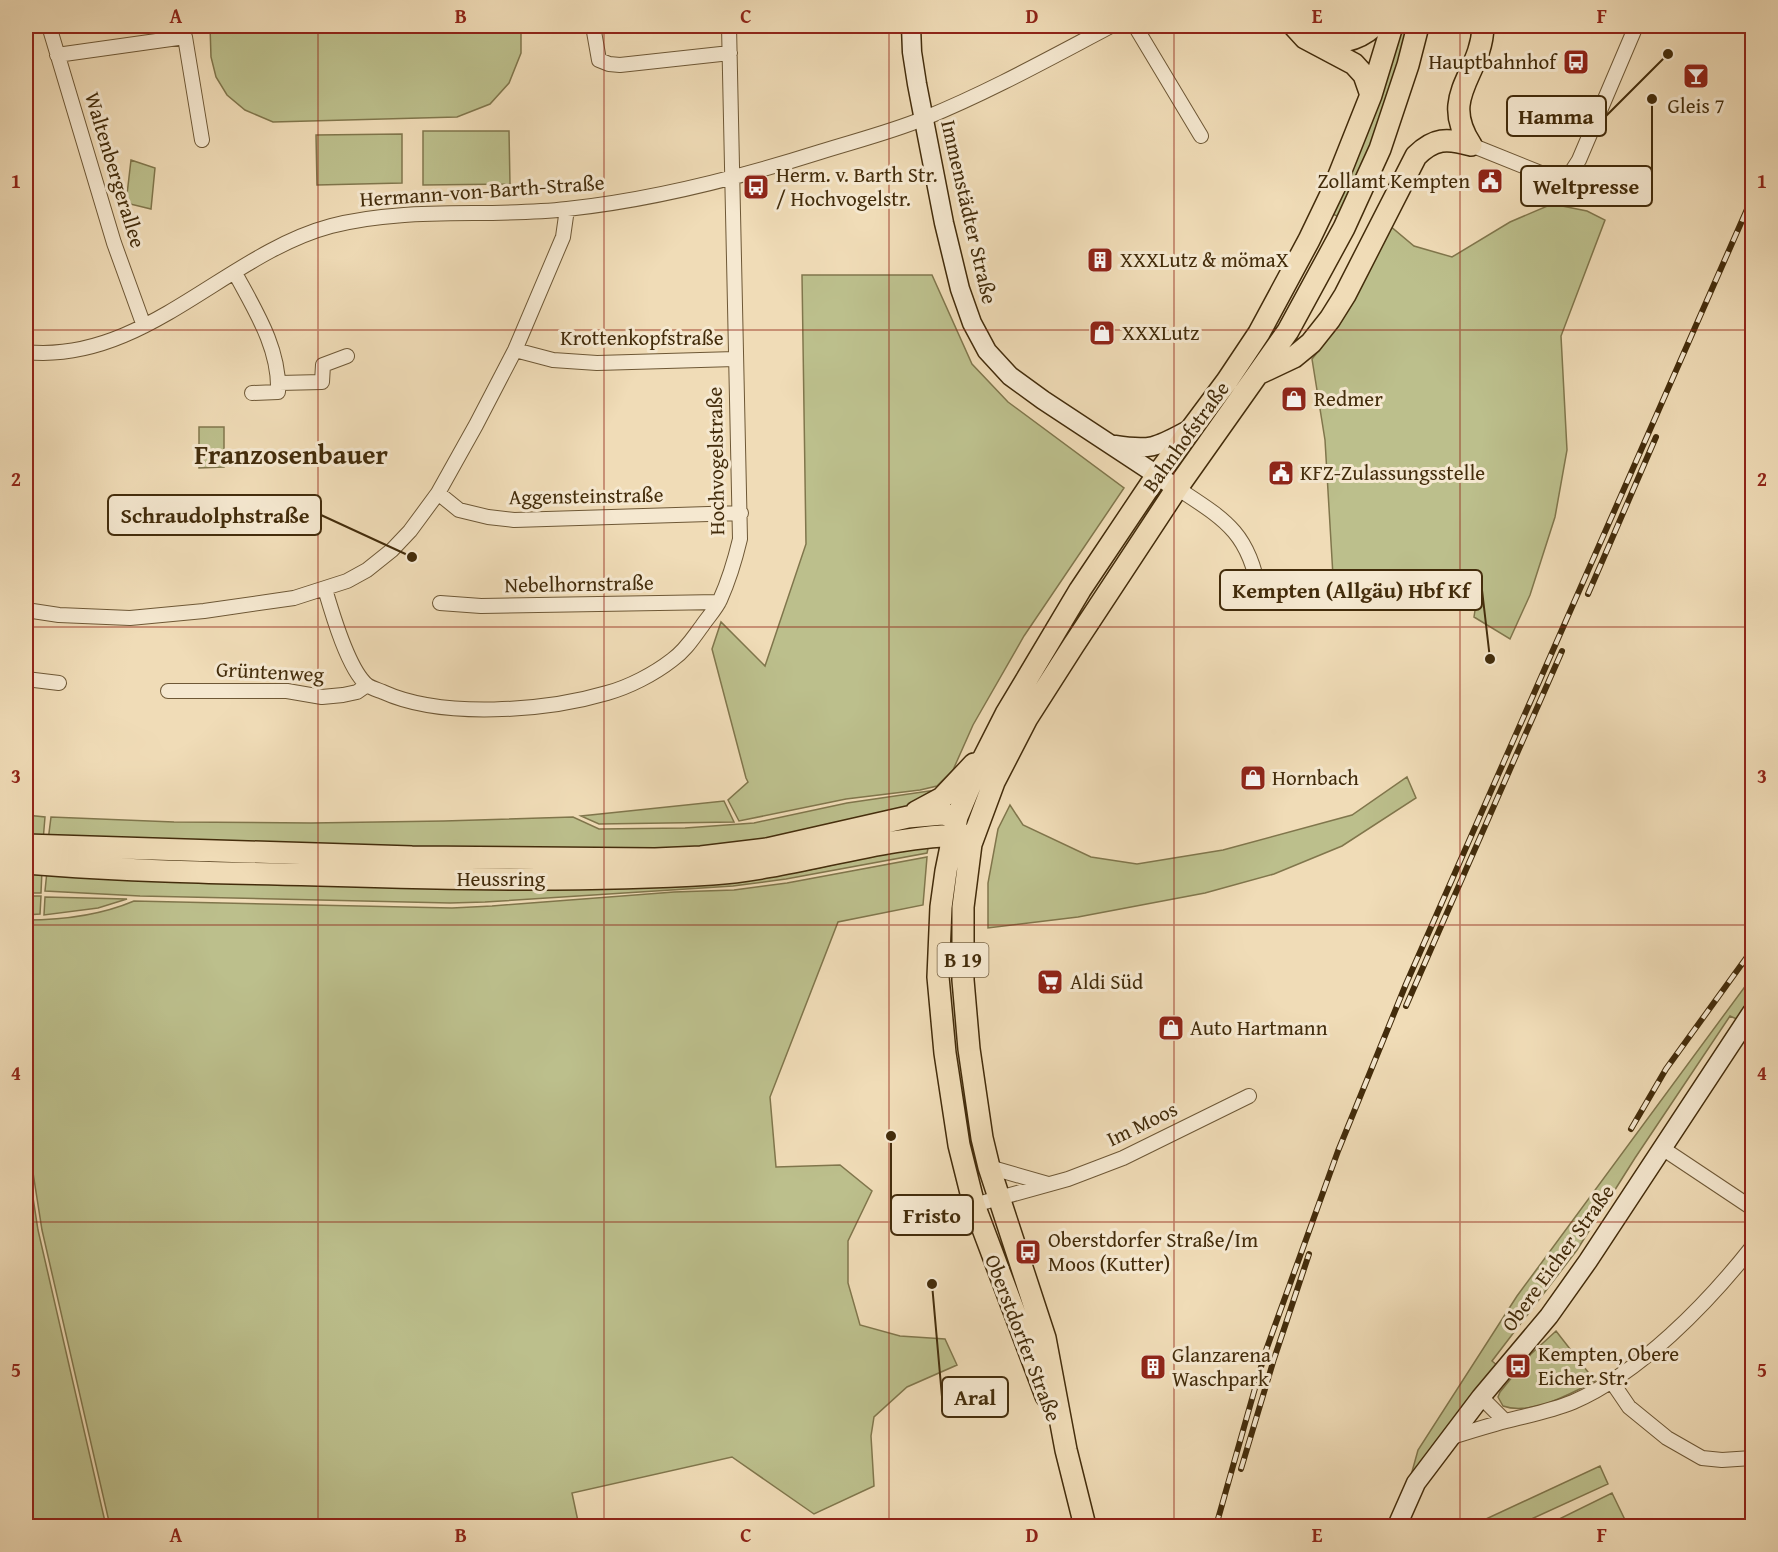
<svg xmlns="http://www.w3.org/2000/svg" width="1778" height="1552" viewBox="0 0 1778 1552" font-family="'Gentium Book Plus',serif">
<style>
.green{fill:#bcbf8c;stroke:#80764c;stroke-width:1.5}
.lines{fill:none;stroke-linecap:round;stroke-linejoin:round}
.street-casing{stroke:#6e5836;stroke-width:16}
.secondary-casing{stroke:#432c0b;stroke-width:21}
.primary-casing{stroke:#432c0b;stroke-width:24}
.street{stroke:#f5e8d0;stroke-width:14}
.secondary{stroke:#f5e8d0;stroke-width:18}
.primary{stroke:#f0dcb7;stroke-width:21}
.rail-casing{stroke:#432c0b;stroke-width:6}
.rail{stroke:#f5e8d0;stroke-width:4;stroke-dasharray:11;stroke-linecap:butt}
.grid{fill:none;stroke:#8f2418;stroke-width:1.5;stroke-opacity:0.55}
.labels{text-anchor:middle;stroke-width:6;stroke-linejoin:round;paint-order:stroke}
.shield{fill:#f5e8d0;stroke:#786446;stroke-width:1.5}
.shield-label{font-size:20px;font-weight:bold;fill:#432c0b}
.poi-label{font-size:21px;fill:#432c0b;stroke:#f5e8d0;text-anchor:start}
.street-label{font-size:21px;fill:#432c0b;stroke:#f5e8d0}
.district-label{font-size:27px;font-weight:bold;fill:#432c0b;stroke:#f5e8d0}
.leader{fill:none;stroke:#432c0b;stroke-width:2}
.callout-dot{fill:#432c0b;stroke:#f5e8d0;stroke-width:2}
.callout{fill:#f5e8d0;stroke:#432c0b;stroke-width:2}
.callout-label{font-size:22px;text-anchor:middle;font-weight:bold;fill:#432c0b}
.neatline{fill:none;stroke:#8f2418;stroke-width:2}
.grid-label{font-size:20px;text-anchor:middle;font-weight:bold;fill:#8f2418}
</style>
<rect width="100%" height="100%" fill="#f0dcb7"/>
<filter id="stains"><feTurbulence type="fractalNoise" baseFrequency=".00333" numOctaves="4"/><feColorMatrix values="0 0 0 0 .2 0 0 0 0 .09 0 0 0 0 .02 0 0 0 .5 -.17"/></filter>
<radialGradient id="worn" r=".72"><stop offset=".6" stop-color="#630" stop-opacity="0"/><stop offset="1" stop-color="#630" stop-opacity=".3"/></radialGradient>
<path class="green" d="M210 26H521V53L509 83 490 104 457 117 273 122 245 110 227 95 216 77 211 57Z
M1398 26H1410L1373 148 1342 218 1330 213Z
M423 131H509L510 184 423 185Z
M402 134V183L317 185 316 135Z
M131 160 155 168 151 209 126 203Z
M1552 204 1587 211 1605 220 1561 336 1567 450 1555 517 1530 595 1510 639 1474 617 1477 597 1333 576 1325 440 1312 359C1347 317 1366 274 1390 226L1414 246 1452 257 1510 222Z
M802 275H932L972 364 1008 402 1124 488 1024 636 973 725 953 770 937 786 920 790 846 799 739 821 728 800 748 782 746 778 712 649 721 622 765 666 806 544Z
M199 427H224V467L199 468Z
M1407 777 1416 798 1342 846 1274 874 1205 893 1078 917 988 928V883L998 829 1010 805 1023 825 1091 857 1137 864 1223 850 1352 815Z
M936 790 907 809 766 842 687 851 48 841 51 817 174 822 311 823 444 821 573 817 599 829 685 828 754 823 847 803Z
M724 801 734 822 599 824 581 816Z
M26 815 45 817 43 841 26 839Z
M929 844 927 853 786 879 733 886 485 902 450 903 140 896 45 891 47 871 753 878 809 870Z
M927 857 923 905 838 922 770 1097 776 1167 840 1165 872 1191 848 1241V1283L860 1325 900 1336 945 1339 957 1365 907 1387 874 1417 871 1436 874 1486 814 1514 732 1457 572 1493 579 1526H110L42 1230 26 1128V920C61 920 101 915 134 901L452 908 492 906 674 892 734 890 787 883Z
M26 869 42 870 41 893H26Z
M26 896H41L40 914 26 915Z
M45 897 127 899 98 908 44 915Z
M1752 977V998L1739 1020 1730 1016 1635 1158 1577 1250 1492 1361 1498 1366 1410 1479 1418 1450 1517 1296Z
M26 1152 38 1230 106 1526H26Z
M1556 1331 1595 1381C1571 1394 1530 1416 1503 1406L1498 1397 1500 1392 1531 1354Z
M1600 1466 1608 1484 1516 1526H1471Z
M1612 1493 1628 1526H1553L1551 1523Z"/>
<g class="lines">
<g class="street-casing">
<path id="street" d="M49 26 114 243 144 326
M593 26 599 60 609 64 620 65 730 53
M1135 26 1201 136
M57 55 185 37 202 140
M1471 145 1553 178 1570 174 1579 160 1636 26
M235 273C255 310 280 349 278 392L252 393
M515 350 553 360 597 363 735 359
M26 352C143 364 226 254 331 226 407 206 489 218 567 209 653 200 738 178 820 152 855 141 891 132 925 118 989 92 1050 58 1111 26
M279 383 322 382 323 365 347 356
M1177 488C1224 519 1249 532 1259 592
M438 493 459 510 488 517 514 520 741 513
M325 589C332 613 348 669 367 685 371 688 378 690 383 692 442 719 546 711 607 693 629 687 654 674 672 660 685 651 693 638 702 626 708 617 716 609 720 600 729 580 735 560 740 539L729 26
M440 603 481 606 719 602
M26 610 59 615 130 618 204 611 294 598 347 581 367 570 392 550 410 531 438 493 476 425 515 350 563 237 567 209
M26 679 59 683
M168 691H287L322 697 343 695 357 692 367 685
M1662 1148 1752 1208
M989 1167 1048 1184
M974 1205 1068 1179 1123 1158 1249 1096
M1612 1382 1629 1407 1667 1438 1702 1458 1722 1460 1752 1458
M1481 1397 1505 1421
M1449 1438C1468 1432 1487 1426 1506 1421 1529 1415 1551 1411 1573 1402 1640 1373 1707 1304 1752 1247"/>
</g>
<g class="secondary-casing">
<path id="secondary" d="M911 26 912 52 917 84 944 223 960 289 972 323 987 351 1010 376 1043 400 1169 483
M1115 445C1154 451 1158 446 1192 428
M1397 1526 1416 1483 1481 1397 1549 1316 1588 1261 1752 1012"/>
</g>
<g class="primary-casing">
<path id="primary" d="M1294 26 1305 38 1354 64 1364 75 1371 95
M1314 39C1338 44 1356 42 1374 26
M1471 145C1438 95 1482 75 1483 26
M1260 373 1294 357 1311 343 1330 319 1345 295 1416 156C1434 138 1447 138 1471 145
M916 812 942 798 974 764
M26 845 412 857 655 859 701 857 767 849 908 817 942 814 957 817
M26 863C123 871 221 873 319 875 450 879 581 882 712 874 797 868 879 836 965 835
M1046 1396 974 1205 959 1145 945 1053 938 977 941 907 946 871 957 817 973 779 1006 714 1080 590 1157 475 1227 381 1259 333 1309 240 1334 188 1371 95 1392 26
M1085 1526 1066 1450 1045 1338 989 1167 982 1138 969 1049 963 980V907L971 844 994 782 1027 718 1073 646 1177 488 1288 331 1344 228 1380 149 1408 65 1418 26"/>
</g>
<use href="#street" class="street"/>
<use href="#secondary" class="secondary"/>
<use href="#primary" class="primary"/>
<g class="rail-casing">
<path id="rail" d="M1588 594 1656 437
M1406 1006 1562 651
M1631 1129 1666 1069 1752 950
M1241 1469 1274 1359 1309 1254
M1216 1526 1265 1353 1338 1151 1406 984 1752 198"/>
</g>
<use href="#rail" class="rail"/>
</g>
<path class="grid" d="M318 26V1526M604 26V1526M889 26V1526M1174 26V1526M1460 26V1526M26 330H1752M26 627H1752M26 925H1752M26 1222H1752"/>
<defs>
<g id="bus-square" transform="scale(1.35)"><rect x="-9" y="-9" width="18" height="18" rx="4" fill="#8f2418" stroke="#f5e8d0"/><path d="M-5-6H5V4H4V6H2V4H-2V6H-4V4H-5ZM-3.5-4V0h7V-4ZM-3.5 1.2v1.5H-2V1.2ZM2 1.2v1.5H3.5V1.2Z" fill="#fff"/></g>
<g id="bar-square" transform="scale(1.35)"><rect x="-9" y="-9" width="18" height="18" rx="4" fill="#8f2418" stroke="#f5e8d0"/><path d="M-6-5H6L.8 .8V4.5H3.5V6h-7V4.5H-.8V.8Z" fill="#fff"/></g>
<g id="civic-square" transform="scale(1.35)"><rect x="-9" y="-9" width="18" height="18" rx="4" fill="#8f2418" stroke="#f5e8d0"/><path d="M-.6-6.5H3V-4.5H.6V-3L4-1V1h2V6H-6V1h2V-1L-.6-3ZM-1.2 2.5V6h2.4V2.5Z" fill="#fff"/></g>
<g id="building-square" transform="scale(1.35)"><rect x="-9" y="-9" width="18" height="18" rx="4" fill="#8f2418" stroke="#f5e8d0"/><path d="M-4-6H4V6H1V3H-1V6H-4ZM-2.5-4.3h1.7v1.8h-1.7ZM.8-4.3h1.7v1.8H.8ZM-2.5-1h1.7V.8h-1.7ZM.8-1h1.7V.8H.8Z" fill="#fff"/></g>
<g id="shop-square" transform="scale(1.35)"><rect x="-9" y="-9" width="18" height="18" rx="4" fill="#8f2418" stroke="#f5e8d0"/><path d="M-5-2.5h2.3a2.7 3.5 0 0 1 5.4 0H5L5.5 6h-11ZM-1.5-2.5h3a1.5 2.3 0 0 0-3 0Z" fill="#fff"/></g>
<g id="supermarket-square" transform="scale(1.35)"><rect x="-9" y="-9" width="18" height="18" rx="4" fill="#8f2418" stroke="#f5e8d0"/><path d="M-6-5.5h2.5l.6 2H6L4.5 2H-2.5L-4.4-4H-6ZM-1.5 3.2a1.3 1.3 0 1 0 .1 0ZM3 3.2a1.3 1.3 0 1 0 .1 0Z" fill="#fff"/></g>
</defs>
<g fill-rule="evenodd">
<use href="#bus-square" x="1576" y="62"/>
<use href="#bar-square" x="1696" y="76"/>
<use href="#civic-square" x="1490" y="181"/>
<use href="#bus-square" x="756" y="187"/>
<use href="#building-square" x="1100" y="260"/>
<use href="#shop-square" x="1102" y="333"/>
<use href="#shop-square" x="1294" y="399"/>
<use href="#civic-square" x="1281" y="473"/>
<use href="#shop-square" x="1253" y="778"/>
<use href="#supermarket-square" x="1050" y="982"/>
<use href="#shop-square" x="1171" y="1028"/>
<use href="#bus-square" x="1028" y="1252"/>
<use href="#bus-square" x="1518" y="1366"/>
<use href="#building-square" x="1153" y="1367"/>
</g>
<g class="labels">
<rect class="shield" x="937.5" y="943" width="51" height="34" rx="4.5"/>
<g class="shield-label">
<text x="963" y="967">B 19</text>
</g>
<g class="poi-label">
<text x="1556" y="69" text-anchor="end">Hauptbahnhof</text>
<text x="1696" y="113" text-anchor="middle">Gleis 7</text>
<text x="776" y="182">Herm. v. Barth Str.<tspan x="776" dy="24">/ Hochvogelstr.</tspan></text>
<text x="1470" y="188" text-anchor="end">Zollamt Kempten</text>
<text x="1120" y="267">XXXLutz &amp; mömaX</text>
<text x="1122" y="340">XXXLutz</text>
<text x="1314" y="406">Redmer</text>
<text x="1300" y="480">KFZ-Zulassungsstelle</text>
<text x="1272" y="785">Hornbach</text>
<text x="1070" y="989">Aldi Süd</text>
<text x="1190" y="1035">Auto Hartmann</text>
<text x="1048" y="1247">Oberstdorfer Straße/Im<tspan x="1048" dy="24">Moos (Kutter)</tspan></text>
<text x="1538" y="1361">Kempten, Obere<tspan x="1538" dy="24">Eicher Str.</tspan></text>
<text x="1172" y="1362">Glanzarena<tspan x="1172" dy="24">Waschpark</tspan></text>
</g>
<g class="street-label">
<text transform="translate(115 170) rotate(73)" y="7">Waltenbergerallee</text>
<text transform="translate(482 191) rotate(-4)" y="7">Hermann-von-Barth-Straße</text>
<text transform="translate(969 212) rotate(77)" y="7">Immenstädter Straße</text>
<text x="642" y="345">Krottenkopfstraße</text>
<text transform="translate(1186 437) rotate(-54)" y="7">Bahnhofstraße</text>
<text transform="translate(716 461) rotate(-91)" y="7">Hochvogelstraße</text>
<text transform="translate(586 496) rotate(-1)" y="7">Aggensteinstraße</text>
<text transform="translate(579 584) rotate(-1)" y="7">Nebelhornstraße</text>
<text transform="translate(270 672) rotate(3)" y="7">Grüntenweg</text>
<text x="501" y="886">Heussring</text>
<text transform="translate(1142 1124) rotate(-26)" y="7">Im Moos</text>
<text transform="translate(1558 1258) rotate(-54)" y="7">Obere Eicher Straße</text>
<text transform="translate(1023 1338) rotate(69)" y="7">Oberstdorfer Straße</text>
</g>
<g class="district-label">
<text x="291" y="464">Franzosenbauer</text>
</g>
</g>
<path class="leader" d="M1668 54L1606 116M1652 99L1652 186M412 557L321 515M1490 659L1482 590M891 1136L891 1215M932 1284L942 1397"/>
<g class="callout-dot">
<circle cx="1668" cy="54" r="6"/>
<circle cx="1652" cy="99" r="6"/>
<circle cx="412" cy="557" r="6"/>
<circle cx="1490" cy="659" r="6"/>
<circle cx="891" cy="1136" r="6"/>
<circle cx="932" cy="1284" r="6"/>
</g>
<g class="callout">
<rect x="1507" y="96" width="99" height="40" rx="6"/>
<rect x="1521" y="166" width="131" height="40" rx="6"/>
<rect x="108" y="495" width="213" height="40" rx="6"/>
<rect x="1220" y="570" width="262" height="40" rx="6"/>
<rect x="891" y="1195" width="82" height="40" rx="6"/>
<rect x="942" y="1377" width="66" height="40" rx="6"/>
</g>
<g class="callout-label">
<text x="1556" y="124">Hamma</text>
<text x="1586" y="194">Weltpresse</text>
<text x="215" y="523">Schraudolphstraße</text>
<text x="1351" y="598">Kempten (Allgäu) Hbf Kf</text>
<text x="932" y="1223">Fristo</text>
<text x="975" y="1405">Aral</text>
</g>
<rect width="1778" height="1552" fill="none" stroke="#f0dcb7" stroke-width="66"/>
<rect x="33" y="33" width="1712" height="1486" class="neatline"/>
<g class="grid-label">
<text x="176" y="23">A</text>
<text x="461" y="23">B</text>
<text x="746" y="23">C</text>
<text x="1032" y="23">D</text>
<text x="1317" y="23">E</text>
<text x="1602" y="23">F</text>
<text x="16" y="188">1</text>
<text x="1762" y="188">1</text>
<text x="16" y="486">2</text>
<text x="1762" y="486">2</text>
<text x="16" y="783">3</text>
<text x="1762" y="783">3</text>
<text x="16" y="1080">4</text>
<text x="1762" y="1080">4</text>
<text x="16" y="1377">5</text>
<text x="1762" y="1377">5</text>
<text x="176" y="1542">A</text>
<text x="461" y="1542">B</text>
<text x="746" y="1542">C</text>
<text x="1032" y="1542">D</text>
<text x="1317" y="1542">E</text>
<text x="1602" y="1542">F</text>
</g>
<rect width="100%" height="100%" filter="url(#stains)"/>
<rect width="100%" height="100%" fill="url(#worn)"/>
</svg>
